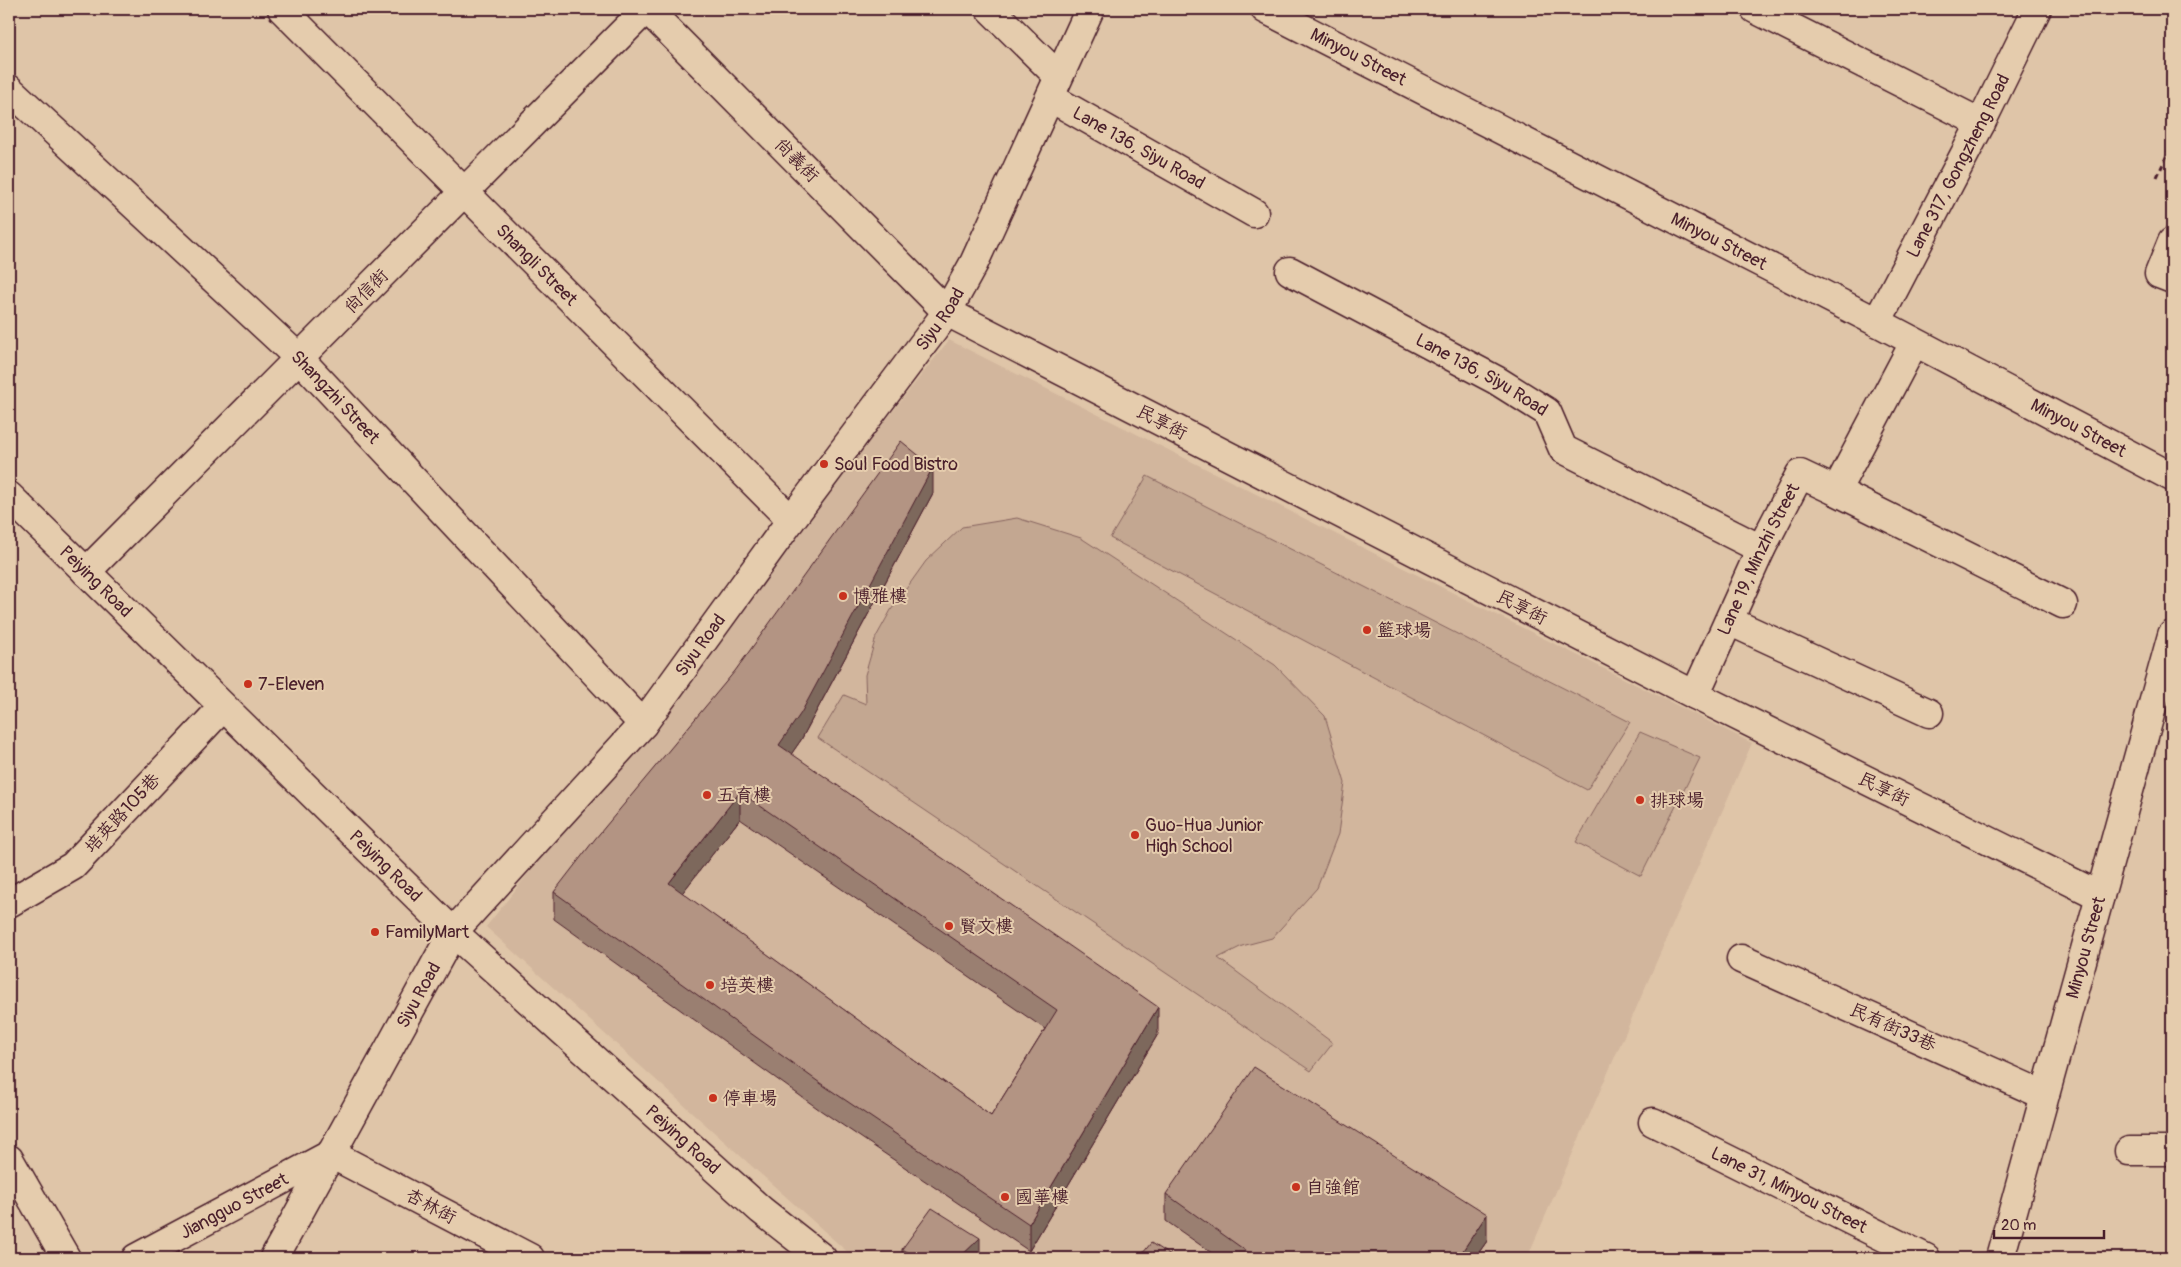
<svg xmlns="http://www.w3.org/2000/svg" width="2181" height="1267" viewBox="0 0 2181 1267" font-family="Pangolin,'LXGW WenKai TC',sans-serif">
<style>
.built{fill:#d2b69d}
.green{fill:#c3a791;stroke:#86635e}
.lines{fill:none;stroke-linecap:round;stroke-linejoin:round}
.minor-casing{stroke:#4a1f2b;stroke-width:31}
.path{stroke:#4a1f2b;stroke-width:3;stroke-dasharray:5 4;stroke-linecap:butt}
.minor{stroke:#e5ccad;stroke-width:28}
.wall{fill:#9a7f71;stroke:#4a1f2b;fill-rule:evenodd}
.shaded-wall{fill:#7d685c;stroke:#4a1f2b}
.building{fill:#b39483;stroke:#4a1f2b;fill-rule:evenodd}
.poi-dot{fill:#c8321e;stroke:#e5ccad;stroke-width:2}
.labels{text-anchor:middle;stroke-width:4;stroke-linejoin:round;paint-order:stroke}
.street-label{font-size:18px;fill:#4a1f2b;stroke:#e5ccad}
.poi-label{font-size:18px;fill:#4a1f2b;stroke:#e5ccad;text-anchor:start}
</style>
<rect width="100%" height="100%" fill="#dfc5a8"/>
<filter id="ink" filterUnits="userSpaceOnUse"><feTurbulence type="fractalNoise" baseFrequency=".02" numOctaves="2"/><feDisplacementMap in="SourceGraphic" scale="10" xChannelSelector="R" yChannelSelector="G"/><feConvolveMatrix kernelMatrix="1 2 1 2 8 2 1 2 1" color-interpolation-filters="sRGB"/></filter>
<g filter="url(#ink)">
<path class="built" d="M949 340 1752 743 1527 1258H854L486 927Z"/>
<path class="green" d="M1147 476 1630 722 1587 790 1110 538Z
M1017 518 1081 538 1275 665 1325 716 1345 783 1338 834 1317 888 1272 938 1242 946 1218 958 1333 1043 1311 1071 818 738 844 695 866 704 865 675 876 637 891 610 926 561 962 527Z
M1640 732 1700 758 1641 876 1576 842Z"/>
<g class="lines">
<g class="minor-casing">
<g id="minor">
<path id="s1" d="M282 9 791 520"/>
<path d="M647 9 947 312 1695 695 2100 896"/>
<path d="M990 9 1058 76"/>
<path id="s2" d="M1265 9 1877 322 2172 477"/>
<path d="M1755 9 1981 123"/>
<path id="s3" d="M9 89 299 358 643 724"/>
<path id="s4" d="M1051 98 1254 213"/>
<path d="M2172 242 2159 274 2172 279"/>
<path id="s5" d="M1290 271 1496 380 1547 412 1563 449 1761 549"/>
<path id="s6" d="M1877 322 1981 123 2037 9"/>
<path d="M1836 491 2063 604"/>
<path id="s7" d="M9 496 453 932 761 1210 822 1258"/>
<path d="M86 572 646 9"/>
<path d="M1729 621 1929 713"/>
<path id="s8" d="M1695 695 1761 549 1800 474 1836 491 1914 343"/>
<path d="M9 903 73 866 223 707"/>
<path d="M1741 959 2044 1095"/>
<path id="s9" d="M1653 1122 1926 1258"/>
<path d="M2129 1151H2172"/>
<path d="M9 1159 66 1258"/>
<path id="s10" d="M136 1258 331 1154 530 1258"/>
<path id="s11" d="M274 1258 453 932 643 724 791 520 947 312 974 263 1090 9"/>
<path id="s12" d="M2000 1258 2172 635"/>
</g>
</g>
<path class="path" d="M2157 177 2172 144"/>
<use href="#minor" class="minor"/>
</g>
<path class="wall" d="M933 493 801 740 791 754 1158 1034 1029 1251 820 1110 554 919V892ZM740 819 1045 1029 991 1116 682 893Z
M1166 1194 1487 1241 1475 1258H1219L1166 1221Z
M902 1249 980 1258H902Z"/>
<path class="shaded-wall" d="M933 467V493L801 740 779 772V745Z
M740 792V819L669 910V883Z
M1158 1007V1034L1029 1251V1224Z
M1487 1214V1241L1475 1258H1458Z
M980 1238V1258H959Z"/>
<path class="building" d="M901 441 933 467 801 713 779 745 1158 1007 1029 1224 820 1083 554 892 595 839 735 671ZM740 792 1057 1010 991 1116 669 883Z
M1254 1067 1487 1214 1458 1258H1256L1166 1194Z
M932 1208 980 1238 959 1258H919L902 1249Z
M1151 1243 1174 1258H1139Z"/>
</g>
<g class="poi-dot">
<circle cx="824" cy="464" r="5"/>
<circle cx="843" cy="596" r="5"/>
<circle cx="1367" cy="630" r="5"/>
<circle cx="248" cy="684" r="5"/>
<circle cx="707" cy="795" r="5"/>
<circle cx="1640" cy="800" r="5"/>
<circle cx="1135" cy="835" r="5"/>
<circle cx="949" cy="926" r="5"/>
<circle cx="375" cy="932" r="5"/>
<circle cx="710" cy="985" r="5"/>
<circle cx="713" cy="1098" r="5"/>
<circle cx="1296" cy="1187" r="5"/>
<circle cx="1005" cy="1197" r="5"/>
</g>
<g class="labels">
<g class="street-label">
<text dy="6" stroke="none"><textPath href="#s2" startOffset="105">Minyou Street</textPath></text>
<text dy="6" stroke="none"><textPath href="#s4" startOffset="101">Lane 136, Siyu Road</textPath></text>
<text transform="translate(797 160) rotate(45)" y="6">尚義街</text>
<text dy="6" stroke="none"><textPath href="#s6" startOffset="176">Lane 317, Gongzheng Road</textPath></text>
<text dy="6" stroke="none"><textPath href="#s2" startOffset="510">Minyou Street</textPath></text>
<text dy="6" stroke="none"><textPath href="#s1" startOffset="361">Shangli Street</textPath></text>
<text transform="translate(366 291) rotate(-45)" y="6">尚信街</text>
<text dy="6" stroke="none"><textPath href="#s11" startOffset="1156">Siyu Road</textPath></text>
<text dy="6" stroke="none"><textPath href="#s5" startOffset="218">Lane 136, Siyu Road</textPath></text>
<text dy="6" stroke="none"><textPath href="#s3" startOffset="449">Shangzhi Street</textPath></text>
<text transform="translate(1162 422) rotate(27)" y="6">民享街</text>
<text dy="6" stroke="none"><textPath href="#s2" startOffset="915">Minyou Street</textPath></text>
<text dy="6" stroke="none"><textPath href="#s8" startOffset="150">Lane 19, Minzhi Street</textPath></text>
<text dy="6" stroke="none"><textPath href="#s7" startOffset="122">Peiying Road</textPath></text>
<text transform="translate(1522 607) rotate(27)" y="6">民享街</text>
<text dy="6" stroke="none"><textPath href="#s11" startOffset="751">Siyu Road</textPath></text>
<text transform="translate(1884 789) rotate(26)" y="6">民享街</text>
<text transform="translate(122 813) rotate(-47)" y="6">培英路105巷</text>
<text dy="6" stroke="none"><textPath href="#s7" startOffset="528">Peiying Road</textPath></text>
<text dy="6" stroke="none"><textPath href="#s12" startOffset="322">Minyou Street</textPath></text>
<text dy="6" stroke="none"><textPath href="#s11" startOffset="300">Siyu Road</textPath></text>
<text transform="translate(1893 1027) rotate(24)" y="6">民有街33巷</text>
<text dy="6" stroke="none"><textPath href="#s7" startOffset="932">Peiying Road</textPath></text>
<text dy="6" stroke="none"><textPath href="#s9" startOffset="152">Lane 31, Minyou Street</textPath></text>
<text dy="6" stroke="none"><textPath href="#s10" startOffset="111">Jiangguo Street</textPath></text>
<text transform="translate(431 1206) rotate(28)" y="6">杏林街</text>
</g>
<g class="poi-label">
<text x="834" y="470">Soul Food Bistro</text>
<text x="853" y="602">博雅樓</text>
<text x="1377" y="636">籃球場</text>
<text x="258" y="690">7-Eleven</text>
<text x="717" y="801">五育樓</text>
<text x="1650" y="806">排球場</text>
<text x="1145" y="831">Guo-Hua Junior<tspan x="1145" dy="21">High School</tspan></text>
<text x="959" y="932">賢文樓</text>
<text x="385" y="938">FamilyMart</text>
<text x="720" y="991">培英樓</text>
<text x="723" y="1104">停車場</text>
<text x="1306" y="1193">自強館</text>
<text x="1015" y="1203">國華樓</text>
</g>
</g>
<rect width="2181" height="1267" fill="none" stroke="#e5ccad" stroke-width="30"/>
<rect x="15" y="15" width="2151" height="1237" fill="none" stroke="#4a1f2b" stroke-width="2" filter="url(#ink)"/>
<path d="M1994 1230v8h110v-8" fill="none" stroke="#4a1f2b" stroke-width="2.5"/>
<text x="2001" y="1230" font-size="15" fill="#4a1f2b" stroke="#e5ccad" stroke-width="4" paint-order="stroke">20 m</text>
</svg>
